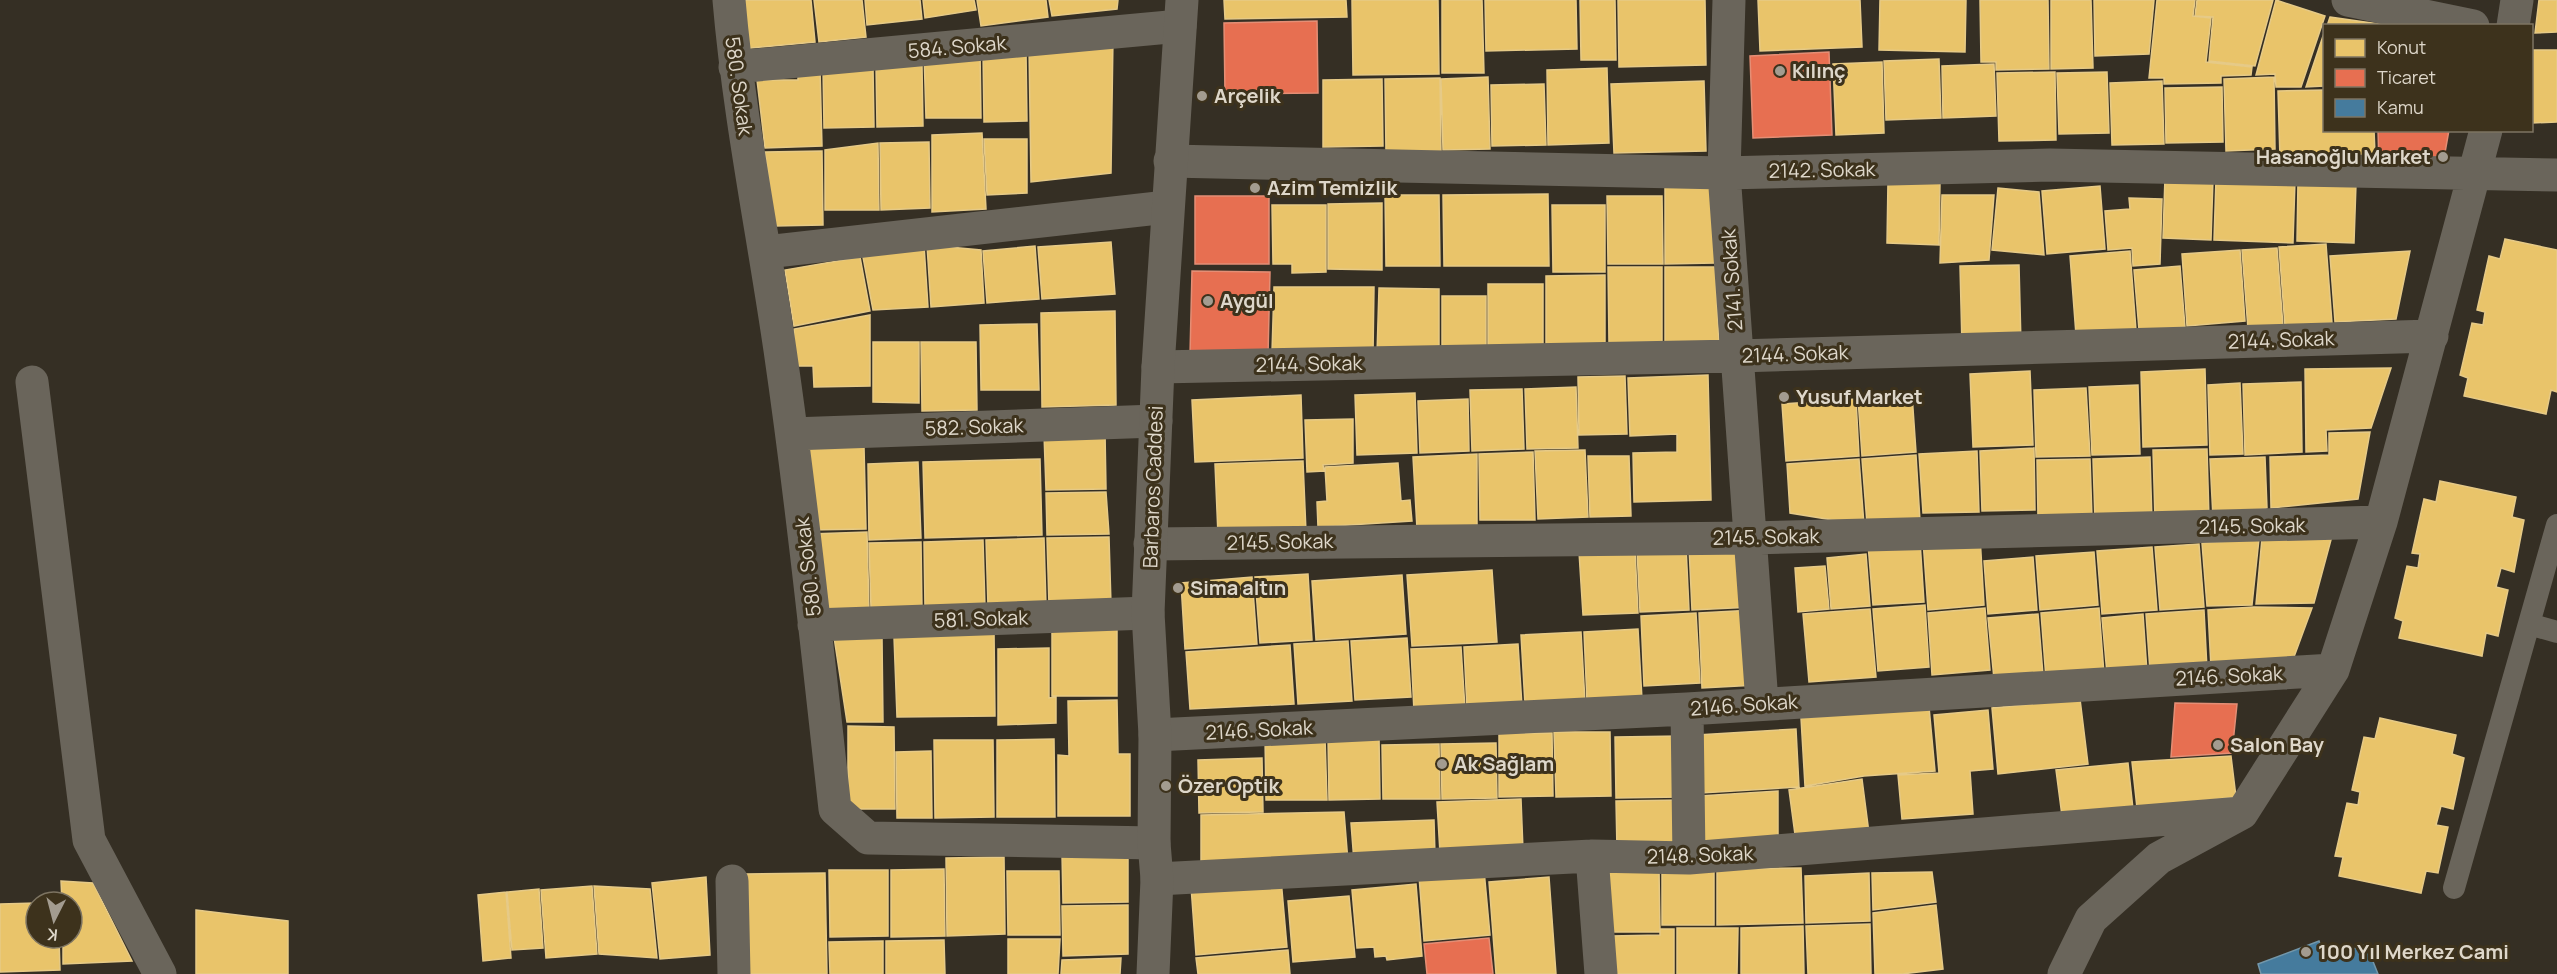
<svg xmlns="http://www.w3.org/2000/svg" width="2557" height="974" viewBox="0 0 2557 974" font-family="Manrope,sans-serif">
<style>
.homes{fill:#e9c46a;stroke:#e6ca87;stroke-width:1.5}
.shops{fill:#e76f51;stroke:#e48e75;stroke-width:1.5}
.public{fill:#457b9d;stroke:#7397aa;stroke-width:1.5}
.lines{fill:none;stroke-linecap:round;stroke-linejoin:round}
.service{stroke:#6a655b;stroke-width:22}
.minor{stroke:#6a655b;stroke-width:33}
.secondary{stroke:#6a655b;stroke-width:33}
.poi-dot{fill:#a39c90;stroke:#3d321c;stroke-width:2}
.labels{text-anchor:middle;stroke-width:6;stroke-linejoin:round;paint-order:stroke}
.street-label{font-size:20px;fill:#ded7ca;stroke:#3d321c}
.poi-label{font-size:20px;font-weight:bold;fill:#ded7ca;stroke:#3d321c;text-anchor:start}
</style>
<rect width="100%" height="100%" fill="#352f24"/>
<path class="homes" d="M735 0H811L815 42 740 49Z
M814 0H862L866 37 819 42Z
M865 0H920L922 19 867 25Z
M923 0H974L976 10 925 18Z
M977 0H1046L1048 17 981 26Z
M1049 0H1118L1117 9 1052 16Z
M1224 0H1346L1347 17 1225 19Z
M1352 0H1438L1439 74 1353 75Z
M1442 0H1482L1484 73H1442Z
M1485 0H1576L1577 49 1486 51Z
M1580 0H1615L1616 60H1581Z
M1618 0H1705L1706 65 1619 67Z
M1758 0H1860L1862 47 1760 51Z
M1880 0H1966L1965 52 1879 50Z
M1980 0H2048L2049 69 1996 70V62H1981Z
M2051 0H2091L2093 68 2051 69Z
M2094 0H2154L2149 54 2095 56Z
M2157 0H2195L2193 16 2211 18 2206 62 2252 67 2251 75 2221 76V83L2164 84V78H2149Z
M2197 0H2273L2255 66 2209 61 2213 17 2195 16Z
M2276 0 2325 16 2301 87H2276L2275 74 2256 75Z
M2539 0H2557V32L2535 33Z
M2330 17 2393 26H2327Z
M2324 33V86L2306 87Z
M1113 38 1111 173 1031 182 1029 46Z
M2532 50H2557V122L2532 123Z
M980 51 981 118H926L924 52Z
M983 52H1026L1027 121 984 122Z
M1939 59 1941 118 1886 120 1884 61Z
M1882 62 1884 133 1836 135 1833 64Z
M1994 64 1996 116 1943 118 1942 66Z
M876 66H922L923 126 877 127Z
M873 67 874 127 824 128 823 68Z
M798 68 820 69 822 146 765 148 757 80H798Z
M1607 68 1609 143 1548 145 1547 70Z
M2055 72 2056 140 1999 141 1997 73Z
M2107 72 2109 133 2059 134 2057 73Z
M1488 77 1490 149 1443 150 1441 79Z
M2274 77 2275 149 2226 151 2224 79Z
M1440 78 1441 152 1386 153 1385 79Z
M1382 79 1383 146 1323 147V80Z
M1704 81 1706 151 1614 153 1611 84Z
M2162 81 2164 144 2112 145 2110 83Z
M1544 84 1546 145 1492 146 1491 85Z
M2222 87 2223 142 2166 143 2165 88Z
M2324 90V130H2374L2375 154 2280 158 2278 91Z
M982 133 986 209 932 212V135Z
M984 139H1027V193L987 195Z
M929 142 930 208 881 210 880 143Z
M878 143 879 210H825V150Z
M822 151 823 225 775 226 765 152Z
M2165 177 2213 179 2211 240 2163 238Z
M2216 179 2295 181 2293 243 2214 240Z
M1888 181 1940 182 1939 245 1887 243Z
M2298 181 2356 184 2354 243 2297 241Z
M1665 186H1715V263L1665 264Z
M2100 186 2105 249 2047 254 2042 191Z
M1998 188 2039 192 2044 255 1992 250Z
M1548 194 1549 266H1444L1443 195Z
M1385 195H1439L1440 266H1386Z
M1942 195H1994L1989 260 1940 263Z
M1607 196H1662L1663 264H1608Z
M2129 198 2162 199 2160 264 2133 266 2132 248 2108 250 2105 211 2130 209Z
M1382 203V270L1328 269V204Z
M1272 205H1326V272L1292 273V264H1273Z
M1552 205H1605V272H1553Z
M2505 239 2557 250V392L2551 390 2546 414 2464 396 2468 378 2460 375 2472 323 2483 325 2485 312 2477 310 2489 256 2500 259Z
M1111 242 1115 294 1042 299 1038 247Z
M2326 244 2332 323 2285 326 2279 247Z
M924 245 928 307 873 310 863 257Z
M927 245 981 250 984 303 931 307Z
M1035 246 1039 299 987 303 983 251Z
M2277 248 2283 326 2248 329 2242 250Z
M2240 250 2245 321 2187 326 2182 254Z
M2130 251 2136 330 2076 335 2070 256Z
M2410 251 2396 319 2335 322 2330 256Z
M860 257 870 311 794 326 785 270Z
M2019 265 2021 344 1962 346 1960 266Z
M2180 266 2185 327 2139 330 2134 270Z
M1608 267H1662V342L1609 343Z
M1665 267H1715L1719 343H1665Z
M1605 275V355L1546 354V276Z
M1488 284H1543V354H1488Z
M1274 287H1374L1373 355 1272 352Z
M1379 288 1439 289V354H1377Z
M1442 296H1486V355L1442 354Z
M1115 311 1116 405 1042 407 1041 313Z
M870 315V386L814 387 813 366H794V329Z
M1037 324 1039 390H981L980 325Z
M873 342H919V403L873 402Z
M921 342H976L977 410 922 411Z
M2391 368 2371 428 2326 430 2327 451 2306 452 2305 369Z
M2205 369 2207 445 2143 447 2141 372Z
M2030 371 2033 445 1973 447 1970 374Z
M1708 375 1711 500 1634 502 1633 453 1677 452V434L1630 436 1628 378Z
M1625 376 1627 434 1579 435 1578 377Z
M2301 382 2302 452 2245 455 2243 384Z
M2240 383 2243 454 2210 455 2208 385Z
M2138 385 2140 454 2092 455 2089 387Z
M1576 387 1578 448 1527 449 1525 389Z
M2086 388 2090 456 2036 457 2034 390Z
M1522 389 1524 449 1472 451 1470 390Z
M1415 393 1417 453 1357 455 1355 395Z
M1912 394 1916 452 1862 456 1858 398Z
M1301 395 1303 458 1195 462 1192 400Z
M1468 399 1469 451 1420 453 1418 401Z
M1856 399 1859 456 1786 461 1782 404Z
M1353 419V463L1323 465 1324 471 1307 472 1305 420Z
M1105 432 1106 489 1046 490 1044 434Z
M2370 432 2358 499 2271 508 2270 457 2329 455V433Z
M864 447 866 529 810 530 808 448Z
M2034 448 2035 510 1982 511 1980 451Z
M2207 449 2209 518 2155 520 2153 450Z
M1585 450 1588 517 1538 519 1535 451Z
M1977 451 1979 512 1923 513 1919 454Z
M1533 452 1535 520H1480L1479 454Z
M1477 454V528L1417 529 1413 457Z
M1916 455 1920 521 1867 524 1862 459Z
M1588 456H1629L1631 516 1590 517Z
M2150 457 2152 520 2095 521 2093 459Z
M2265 457 2267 508 2213 518 2210 459Z
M1040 459 1042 535 925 538 923 462Z
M1859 459 1864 525 1790 513 1787 464Z
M2090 459 2092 517 2038 518 2037 460Z
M1303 461 1306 532 1218 535 1215 464Z
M918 462 921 538 869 540 868 464Z
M1398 463 1401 501 1410 500 1412 521 1318 527 1317 502 1327 501 1325 467Z
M2440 481 2516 497 2512 517 2524 520 2514 572 2501 568 2496 587 2508 590 2498 636 2486 633 2482 656 2399 638 2403 621 2395 618 2407 566 2418 568 2420 554 2412 553 2424 499 2436 502Z
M1106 492 1109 534 1047 535 1046 493Z
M867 532 869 609 822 611 810 534Z
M1980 536 1984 605 1928 610 1923 540Z
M2332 536 2314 603 2256 604 2262 538Z
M1109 537 1111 604 1049 605 1047 538Z
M1044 538 1046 605 988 606 986 540Z
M2259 539 2252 605 2207 606 2202 543Z
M983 540 985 607 925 608 924 542Z
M1920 541 1924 602 1873 605 1868 544Z
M921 542 922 608 871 609 869 543Z
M1749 544 1753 607 1692 610 1689 547Z
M2199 544 2204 607 2160 610 2155 547Z
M1686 546 1689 610 1640 612 1637 549Z
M2152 547 2157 610 2102 614 2097 551Z
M1635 549 1638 613 1583 615 1579 552Z
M2094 552 2098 605 2040 610 2036 556Z
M1866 554 1870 606 1831 609 1827 558Z
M2033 557 2037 610 1988 614 1984 561Z
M1825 566 1829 609 1798 612 1795 568Z
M1492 570 1497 642 1412 646 1407 575Z
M1308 574 1312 640 1260 643 1255 577Z
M1402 575 1406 634 1316 640 1312 581Z
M1252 577 1257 644 1185 649 1181 583Z
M1925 605 1929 667 1878 671 1873 609Z
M2254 607 2312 608 2291 665 2211 668 2208 610Z
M1985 608 1990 670 1932 675 1928 613Z
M2099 608 2104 674 2046 679 2041 613Z
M1870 609 1876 677 1809 682 1803 614Z
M1753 610 1757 685 1702 688 1699 613Z
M2204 610 2207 669 2150 671 2146 614Z
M1696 613 1700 683 1644 686 1641 616Z
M2038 614 2043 675 1994 679 1988 618Z
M2143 614 2147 672 2107 674 2102 618Z
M1117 627V696H1052V628Z
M1638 629 1642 699 1587 702 1584 632Z
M994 631 995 716 897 717 894 637Z
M1581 632 1585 702 1525 705 1521 635Z
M834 637H882L883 722H847Z
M1407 638 1411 697 1355 700 1351 641Z
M1348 641 1352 701 1298 704 1294 644Z
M1518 644 1522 706 1467 709 1464 647Z
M1290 645 1294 704 1190 709 1186 652Z
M1461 647 1465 709 1414 712 1411 649Z
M1049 648V698L1056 697V723L998 725V649Z
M2080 699 2088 764 1998 774 1992 708Z
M1117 700 1118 754H1130V816H1058V755L1069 756 1068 701Z
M1929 707 1935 771 1864 776 1805 786 1801 718Z
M1988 710 1993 769 1970 771 1973 814 1902 819 1898 775 1939 773 1934 715Z
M2380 718 2456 735 2452 754 2464 758 2453 809 2441 806 2436 825 2448 827 2438 873 2426 871 2421 893 2339 876 2343 857 2335 856 2347 803 2358 805 2360 792 2352 790 2364 737 2375 739Z
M848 726 894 727 895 809H848Z
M1796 729 1799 787 1701 793 1697 735Z
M1554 732H1610L1611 796 1556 797Z
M1499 733H1552L1553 796 1499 797Z
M1680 736 1681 797 1616 798 1615 737Z
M1328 737H1379L1380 799 1329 800Z
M1265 738H1325L1327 800H1266Z
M1054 739 1055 817H997V740Z
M934 740H993L994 817 935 818Z
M1496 743 1497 798 1442 799 1441 744Z
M1439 744 1440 799H1383L1382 745Z
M931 751 932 818H897L896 752Z
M2231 756 2236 797 2137 808 2132 762Z
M1262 758 1263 812 1199 813 1198 760Z
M2128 763 2133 809 2062 816 2056 770Z
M1862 779 1869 833 1796 842 1789 790Z
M1778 791V850H1701L1700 796Z
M1521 799 1523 850 1440 853 1437 802Z
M1681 800 1682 850H1617L1616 801Z
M1344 812 1348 862 1201 866V815Z
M1434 820 1435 855 1354 862 1351 823Z
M1128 853V902L1063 903 1062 854Z
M1004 857 1005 934 947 936 946 858Z
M1801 868 1803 923 1717 925V869Z
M944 869 945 936 891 937V870Z
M1603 869H1659L1660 932H1604Z
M1662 869H1714V925H1662Z
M829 870H888V936L830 937Z
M1484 870 1490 935 1424 941 1419 876Z
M1007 871H1059L1060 935H1008Z
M1932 872 1936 902 1873 910 1872 873Z
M825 873 827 974H747L746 874Z
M1869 873 1870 921 1806 923 1805 876Z
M706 877 710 955 660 959 652 883Z
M1549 877 1556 974H1496L1489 882Z
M1281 879 1287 947 1196 955 1191 886Z
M61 881 93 883 132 961 63 964V938H72V902H62Z
M1416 884 1422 956 1387 960 1386 956 1375 957 1374 947 1357 948 1352 890Z
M592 886 597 954 546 958 541 890Z
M594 886 650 889 657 958 599 954Z
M539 889 543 948 512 950 507 892Z
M506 892 511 958 483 961 478 895Z
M1349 896 1355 957 1293 962 1288 901Z
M36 903V938H59L60 970 0 972V904Z
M1128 905V954L1063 956 1062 906Z
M1936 905 1943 969 1902 974H1875L1873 913Z
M196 910 288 921V974H196Z
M1870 924 1871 974H1808L1806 926Z
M1803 926 1804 974H1741V928Z
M1677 928H1738L1737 974H1677Z
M1660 929H1674V974H1611V936L1660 935Z
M1008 939H1060L1058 974H1008Z
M944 940 945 974H886V941Z
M883 941V974H830L829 942Z
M1288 950 1290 974H1198L1196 958Z
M1121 958 1120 974H1061L1062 960Z"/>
<path class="shops" d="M1317 21 1318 93 1225 94 1224 23Z
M1829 52 1832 135 1753 138 1750 56Z
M2378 130H2449L2443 164 2379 166Z
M1195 196H1269V264H1195Z
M1192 271 1270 272 1268 356 1190 355Z
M2175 703 2237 704 2232 753 2171 757Z
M1489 938 1493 974H1427L1424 944Z"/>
<path class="public" d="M2319 941 2326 960 2366 944 2378 974H2261L2258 964Z"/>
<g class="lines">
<path class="service" d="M2529 624 2557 632
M2454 888 2557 525"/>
<path class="minor" d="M729 0C739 117 763 233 780 350 802 502 818 656 835 809L868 838 1154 843
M1729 0 1724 173 1762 703
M2348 0 2473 26
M2513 26 2517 0
M735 67 1180 26
M1170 161 1724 173 2050 165 2557 175
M766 252 1167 207
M1158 367 1737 356 2432 336
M32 382 89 840 160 974
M792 434 1156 421
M1150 544 1750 538 2381 522
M814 625 1148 613
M1687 709 1689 858
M1155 735 1687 709 2333 670
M1592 856 1601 974
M1157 879 1592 856 1689 858 2242 813
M732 881 734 974
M2064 974 2091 919 2159 858 2242 813 2333 670 2381 522 2486 130"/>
<path class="secondary" d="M1153 974 1157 879 1154 843 1155 735 1148 613 1158 367 1182 0"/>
</g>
<g class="poi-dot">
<circle cx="1780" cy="71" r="6"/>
<circle cx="1202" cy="96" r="6"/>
<circle cx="2443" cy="157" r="6"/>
<circle cx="1255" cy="188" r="6"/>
<circle cx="1208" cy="301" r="6"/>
<circle cx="1784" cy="397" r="6"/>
<circle cx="1178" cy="588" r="6"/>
<circle cx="2218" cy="745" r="6"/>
<circle cx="1442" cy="764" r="6"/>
<circle cx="1166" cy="786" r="6"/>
<circle cx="2306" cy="952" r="6"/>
</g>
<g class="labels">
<g class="street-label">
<text transform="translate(957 47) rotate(-5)" y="7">584. Sokak</text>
<text transform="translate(739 86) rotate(82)" y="7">580. Sokak</text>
<text transform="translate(1822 170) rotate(-1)" y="7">2142. Sokak</text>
<text transform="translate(1732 280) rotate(-94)" y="7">2141. Sokak</text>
<text transform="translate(2281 340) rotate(-2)" y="7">2144. Sokak</text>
<text transform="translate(1795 354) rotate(-2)" y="7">2144. Sokak</text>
<text transform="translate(1309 364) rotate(-1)" y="7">2144. Sokak</text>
<text transform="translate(974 427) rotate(-2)" y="7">582. Sokak</text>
<text transform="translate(1153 487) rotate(-88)" y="7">Barbaros Caddesi</text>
<text transform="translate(2252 526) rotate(-1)" y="7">2145. Sokak</text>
<text transform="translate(1766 537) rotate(-1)" y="7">2145. Sokak</text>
<text transform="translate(1280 542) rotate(-1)" y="7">2145. Sokak</text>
<text transform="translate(808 567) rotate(-97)" y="7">580. Sokak</text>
<text transform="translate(981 619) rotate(-2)" y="7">581. Sokak</text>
<text transform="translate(2229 676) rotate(-3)" y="7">2146. Sokak</text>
<text transform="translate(1744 705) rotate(-4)" y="7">2146. Sokak</text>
<text transform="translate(1259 730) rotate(-3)" y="7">2146. Sokak</text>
<text transform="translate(1700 855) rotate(-2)" y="7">2148. Sokak</text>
</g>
<g class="poi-label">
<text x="1792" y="78">Kılınç</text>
<text x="1214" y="103">Arçelik</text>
<text x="2431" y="164" text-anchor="end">Hasanoğlu Market</text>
<text x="1267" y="195">Azim Temizlik</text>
<text x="1220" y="308">Aygül</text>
<text x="1796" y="404">Yusuf Market</text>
<text x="1190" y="595">Sima altın</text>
<text x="2230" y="752">Salon Bay</text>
<text x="1454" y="771">Ak Sağlam</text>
<text x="1178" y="793">Özer Optik</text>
<text x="2318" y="959">100 Yıl Merkez Cami</text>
</g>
</g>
<rect x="2323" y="24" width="210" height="108" fill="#3d321c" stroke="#7d7462" stroke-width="1.5"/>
<rect x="2335" y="39" width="30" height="18" fill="#e9c46a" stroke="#7d7462" stroke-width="1.5"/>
<text x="2377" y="54" font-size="18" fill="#ded7ca">Konut</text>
<rect x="2335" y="69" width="30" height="18" fill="#e76f51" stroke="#7d7462" stroke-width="1.5"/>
<text x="2377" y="84" font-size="18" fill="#ded7ca">Ticaret</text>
<rect x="2335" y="99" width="30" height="18" fill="#457b9d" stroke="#7d7462" stroke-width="1.5"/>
<text x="2377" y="114" font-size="18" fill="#ded7ca">Kamu</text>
<g transform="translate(54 920) rotate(186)"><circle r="28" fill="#3d321c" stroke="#7d7462" stroke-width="1.5"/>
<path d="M0-4.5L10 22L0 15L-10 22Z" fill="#a39c90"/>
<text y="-9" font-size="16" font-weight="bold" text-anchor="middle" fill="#ded7ca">K</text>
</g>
</svg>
